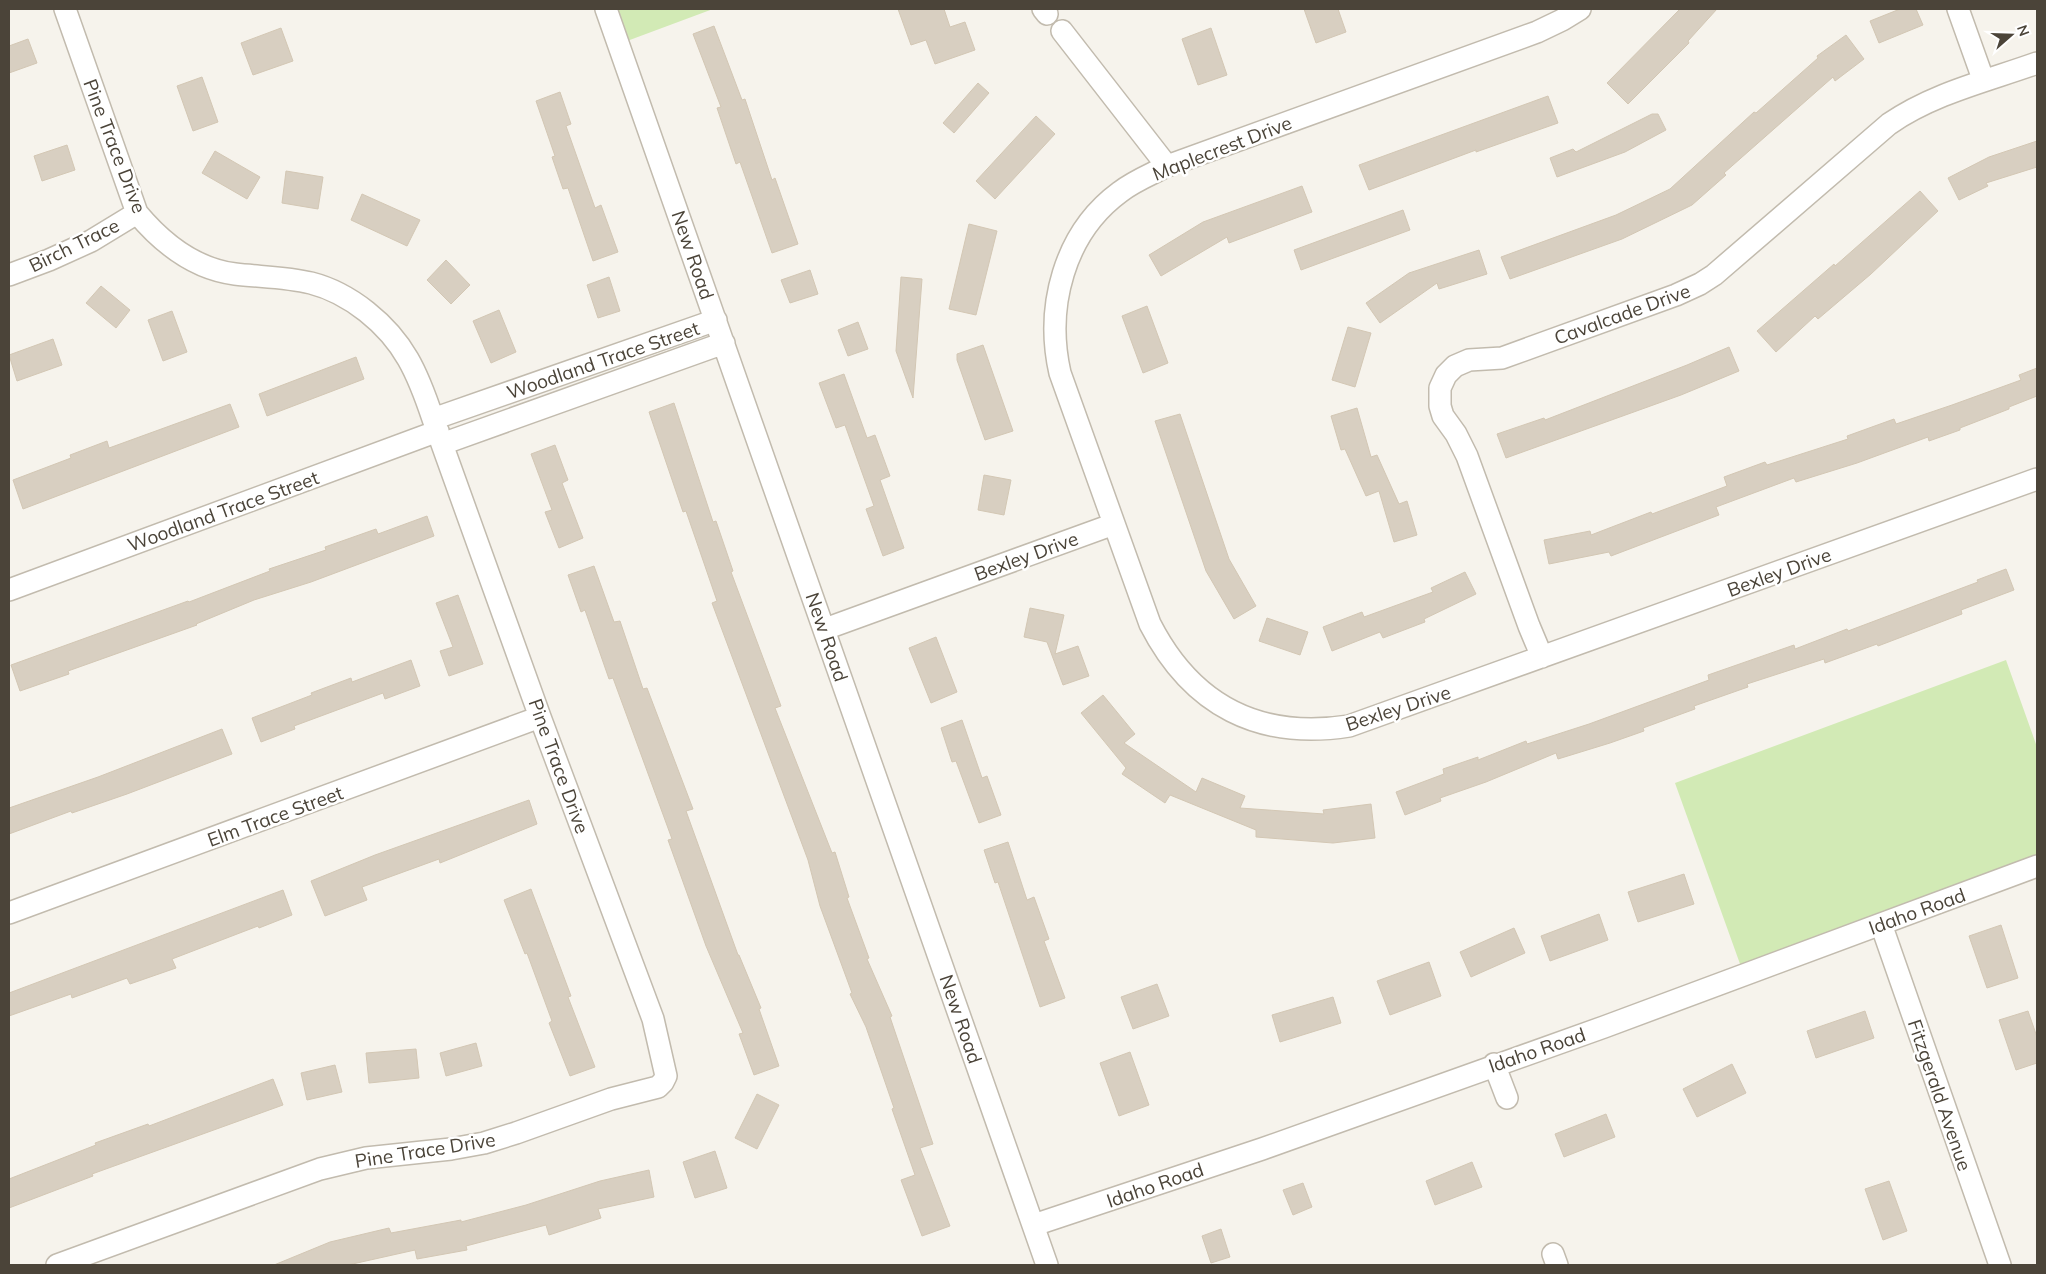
<svg xmlns="http://www.w3.org/2000/svg" width="2046" height="1274" viewBox="0 0 2046 1274" font-family="Mulish,sans-serif">
<style>
.green{fill:#d2eab5}
.building{fill:#d8cfc1;stroke:#d3c7b4}
.lines{fill:none;stroke-linecap:round;stroke-linejoin:round}
.minor-casing{stroke:#c2bbae;stroke-width:24}
.minor{stroke:#fff;stroke-width:21}
.labels{text-anchor:middle;stroke-width:5;stroke-linejoin:round;paint-order:stroke}
.street-label{font-size:19px;fill:#4b4439;stroke:#fff}
</style>
<rect width="100%" height="100%" fill="#f6f3ec"/>
<path class="green" d="M606 9H713L619 44Z
M2006 660 2037 747V866L1744 975 1675 783Z"/>
<path class="building" d="M898 9H944L950 27 965 22 975 50 935 64 926 40 911 45Z
M1304 9H1338L1346 32 1316 43Z
M1680 9H1717L1688 41 1689 43 1628 104 1607 83Z
M1900 9H1916L1923 25 1879 43 1870 21Z
M714 26 742 100 745 99 772 180 775 178 798 244 772 253 740 162 736 164 717 108 721 107 693 34Z
M281 28 293 61 253 75 241 43Z
M1211 28 1227 75 1198 85 1182 39Z
M1846 35 1864 59 1835 81 1833 77 1724 173 1726 175 1692 205 1622 239 1510 279 1501 257 1616 215 1670 189 1754 112 1756 113 1818 58 1817 56Z
M28 39 37 63 9 73V46Z
M202 77 218 122 193 131 177 86Z
M978 83 989 93 954 133 943 123Z
M560 92 571 124 566 126 595 208 601 205 618 252 593 261 568 188 563 189 552 157 555 156 536 101Z
M1548 96 1558 123 1476 152V150L1369 190 1359 165Z
M1652 114H1658L1666 130 1625 152 1557 177 1550 158 1573 149 1576 152Z
M1036 116 1055 134 995 199 976 181Z
M2037 141V167L1986 183 1988 186 1959 200 1948 178 1989 157Z
M67 145 75 170 42 181 34 156Z
M215 151 260 177 247 199 202 173Z
M286 171 323 177 318 209 282 203Z
M1302 186 1312 212 1229 243 1227 237 1161 276 1149 255 1203 222Z
M1920 191 1938 211 1871 274 1818 319 1815 316 1776 352 1757 331 1834 264 1835 266Z
M362 194 420 220 407 246 351 220Z
M1403 210 1410 230 1301 270 1294 250Z
M969 224 997 231 976 315 949 309Z
M1479 250 1487 274 1439 289 1437 283 1380 323 1366 303 1409 273Z
M446 260 470 285 451 304 427 280Z
M810 270 818 294 790 303 781 280Z
M609 277 620 311 598 318 587 285Z
M901 277 922 279 913 398 896 351Z
M101 286 130 310 116 328 86 303Z
M1147 306 1168 363 1143 373 1122 316Z
M499 310 516 352 491 363 473 321Z
M172 311 187 352 163 361 148 320Z
M858 322 868 349 848 356 838 330Z
M1348 327 1371 333 1355 387 1332 380Z
M53 339 62 365 17 381 9 355Z
M983 345 1013 431 985 440 957 360V354Z
M1729 347 1739 371 1681 395 1506 458 1497 434 1544 418 1545 420 1687 365Z
M356 357 364 379 267 416 259 394Z
M2037 368V396L2009 407V409L1960 428V430L1929 441 1928 437 1857 463 1796 482 1794 478 1716 507 1719 515 1611 556 1609 552 1549 564 1544 540 1590 531 1591 535 1651 512 1652 514 1727 486 1724 477 1765 462 1767 465 1848 439 1847 436 1894 419 1896 424 1952 405 2021 380 2019 375Z
M844 374 867 438 875 435 890 476 880 480 904 548 883 556 866 509 874 506 845 425 836 428 819 383Z
M674 403 713 522 716 521 733 571 731 572 781 706 775 708 832 853 835 852 849 897 847 898 869 958 867 959 892 1016 890 1017 933 1144 920 1148 950 1226 922 1236 901 1180 915 1175 892 1109 894 1108 866 1027 850 994 852 993 820 906 808 860 712 603 717 601 686 511 683 512 649 412Z
M230 404 239 427 23 509 13 480 71 458 70 455 107 441 109 448Z
M1357 408 1371 457 1377 455 1399 504 1407 501 1417 535 1394 542 1379 491 1366 496 1345 449 1341 450 1331 416Z
M1180 414 1229 559 1256 606 1234 619 1206 571 1155 421Z
M555 445 568 480 562 483 583 538 559 548 545 512 552 510 531 454Z
M984 475 1011 480 1004 515 978 510Z
M427 516 434 536 311 582 254 600 196 624 197 625 68 671 69 674 20 691 11 665 188 601 189 602 270 571 269 569 326 550 325 547 376 529 378 534Z
M594 566 614 622 620 621 643 689 647 688 693 809 686 811 738 955H739L761 1008 759 1009 779 1066 754 1075 739 1034 743 1033 706 946 668 840 672 839 613 678 609 679 585 610 581 612 568 575Z
M2006 569 2014 590 1961 610 1962 614 1878 646 1877 644 1825 663 1824 659 1747 684 1748 687 1694 706 1695 709 1643 728 1644 731 1610 743 1558 759 1556 753 1486 782 1440 798 1441 801 1405 815 1396 792 1444 774 1443 769 1478 757V760L1526 741 1527 744 1589 724 1709 680 1708 675 1794 645 1795 649 1847 629 1848 631 1978 582 1977 580Z
M1465 572 1476 594 1424 619 1425 622 1383 638 1380 632 1332 651 1323 627 1362 612 1364 617 1433 592 1431 588Z
M458 595 483 664 449 676 440 651 453 647 436 603Z
M1030 608 1064 615 1055 654 1078 646 1089 676 1063 685 1047 642 1024 637Z
M1267 618 1308 632 1300 655 1259 641Z
M936 637 957 692 931 703 909 648Z
M411 660 420 686 385 699 383 693 294 726 295 729 261 742 252 718 312 695 311 693 351 678 352 682Z
M1103 695 1135 734 1124 743 1196 792 1202 778 1245 796 1240 808 1324 814 1323 810 1371 804 1375 838 1333 843 1256 837V830L1170 795 1165 803 1122 774 1126 768 1081 713Z
M962 720 982 778 987 776 1001 815 979 823 956 761 952 762 941 728Z
M222 729 232 754 127 794 72 813 71 811 9 834V808L98 777Z
M529 800 537 824 440 863 439 859 362 887 367 900 325 916 311 881 375 855Z
M1008 842 1027 900 1034 897 1049 939 1044 941 1065 998 1040 1007 998 882 995 883 984 850Z
M1684 874 1694 904 1638 922 1628 892Z
M531 889 571 996 568 997 595 1067 570 1076 549 1023 552 1021 527 953 525 954 504 900Z
M283 890 292 915 259 928 258 926 172 959 176 968 130 984 127 978 72 998 71 994 9 1016V993Z
M1599 914 1608 940 1550 961 1541 936Z
M2001 925 2018 978 1987 988 1969 936Z
M1514 928 1525 953 1471 977 1460 952Z
M1429 962 1441 996 1390 1015 1377 981Z
M1157 984 1169 1016 1133 1029 1121 997Z
M1333 997 1341 1023 1280 1042 1272 1015Z
M1865 1011 1874 1038 1816 1058 1807 1031Z
M2028 1011 2037 1037V1063L2016 1070 1999 1020Z
M476 1043 482 1066 446 1076 440 1053Z
M416 1049 419 1078 369 1083 366 1053Z
M1130 1052 1149 1105 1119 1116 1100 1063Z
M1732 1064 1746 1093 1697 1117 1683 1089Z
M335 1065 342 1092 307 1100 301 1073Z
M273 1079 283 1105 92 1174 93 1176 9 1208V1179L96 1145 95 1143 148 1124 149 1126Z
M757 1094 779 1105 757 1149 735 1138Z
M1606 1114 1615 1137 1564 1157 1555 1134Z
M715 1151 727 1188 695 1198 683 1162Z
M1472 1162 1482 1187 1435 1205 1426 1181Z
M649 1170 654 1197 598 1209 601 1218 549 1235 546 1225 466 1246 467 1250 417 1259 415 1250 348 1265H274L330 1242 389 1228 391 1233 461 1220V1222L526 1205 600 1181Z
M1889 1181 1907 1231 1883 1240 1865 1189Z
M1303 1183 1312 1207 1293 1215 1283 1190Z
M1221 1229 1230 1257 1211 1263 1202 1236Z"/>
<g class="lines">
<g class="minor-casing">
<path id="minor" d="M606 9 1047 1265
M1043 9 1047 14
M1580 9 1562 20 1537 32 1167 166C1152 174 1134 181 1120 192 1064 233 1045 307 1060 373L1150 624C1192 706 1259 740 1349 726L2037 479
M1958 9 1983 79
M1062 31 1167 166
M9 275 49 260 91 241 137 213
M433 419 716 320
M442 444 724 343
M9 590 438 431
M825 629 1114 524
M1542 657 1529 626 1467 456 1456 434 1443 416 1440 406V388L1446 375 1455 366 1469 360 1502 358 1676 295 1700 284 1714 275 1889 124C1934 93 1987 81 2037 63
M9 913 540 717
M1881 924 2000 1265
M1494 1064 1507 1098
M1034 1225 1262 1149 1604 1027 2037 866
M1553 1254 1557 1265
M57 1265 320 1169 366 1158 451 1149 484 1143 516 1133 611 1099 658 1087 663 1082 666 1076 653 1019 540 717 433 419C426 398 419 378 408 359 388 324 350 293 311 283 286 277 260 277 235 274 195 269 162 243 137 213L65 9"/>
</g>
<use href="#minor" class="minor"/>
</g>
<g class="labels">
<g class="street-label">
<text transform="translate(115 146) rotate(69)" y="7">Pine Trace Drive</text>
<text transform="translate(1222 148) rotate(-21)" y="7">Maplecrest Drive</text>
<text transform="translate(74 245) rotate(-26)" y="7">Birch Trace</text>
<text transform="translate(693 255) rotate(71)" y="7">New Road</text>
<text transform="translate(1622 314) rotate(-20)" y="7">Cavalcade Drive</text>
<text transform="translate(603 360) rotate(-19)" y="7">Woodland Trace Street</text>
<text transform="translate(223 511) rotate(-20)" y="7">Woodland Trace Street</text>
<text transform="translate(1026 556) rotate(-20)" y="7">Bexley Drive</text>
<text transform="translate(1779 572) rotate(-20)" y="7">Bexley Drive</text>
<text transform="translate(827 637) rotate(71)" y="7">New Road</text>
<text transform="translate(1398 708) rotate(-18)" y="7">Bexley Drive</text>
<text transform="translate(559 766) rotate(70)" y="7">Pine Trace Drive</text>
<text transform="translate(275 816) rotate(-20)" y="7">Elm Trace Street</text>
<text transform="translate(1917 911) rotate(-20)" y="7">Idaho Road</text>
<text transform="translate(961 1019) rotate(71)" y="7">New Road</text>
<text transform="translate(1537 1050) rotate(-19)" y="7">Idaho Road</text>
<text transform="translate(1940 1095) rotate(71)" y="7">Fitzgerald Avenue</text>
<text transform="translate(425 1150) rotate(-9)" y="7">Pine Trace Drive</text>
<text transform="translate(1155 1185) rotate(-19)" y="7">Idaho Road</text>
</g>
</g>
<rect width="2046" height="1274" fill="none" stroke="#4b4439" stroke-width="20"/>
<g transform="translate(2011 35) rotate(70)" stroke="#ffffff" stroke-width="4" paint-order="stroke">
<path d="M0-4L9 19L0 12L-9 19Z" fill="#4b4439"/>
<text y="-8" font-size="14" font-weight="bold" text-anchor="middle" fill="#4b4439">N</text>
</g>
</svg>
